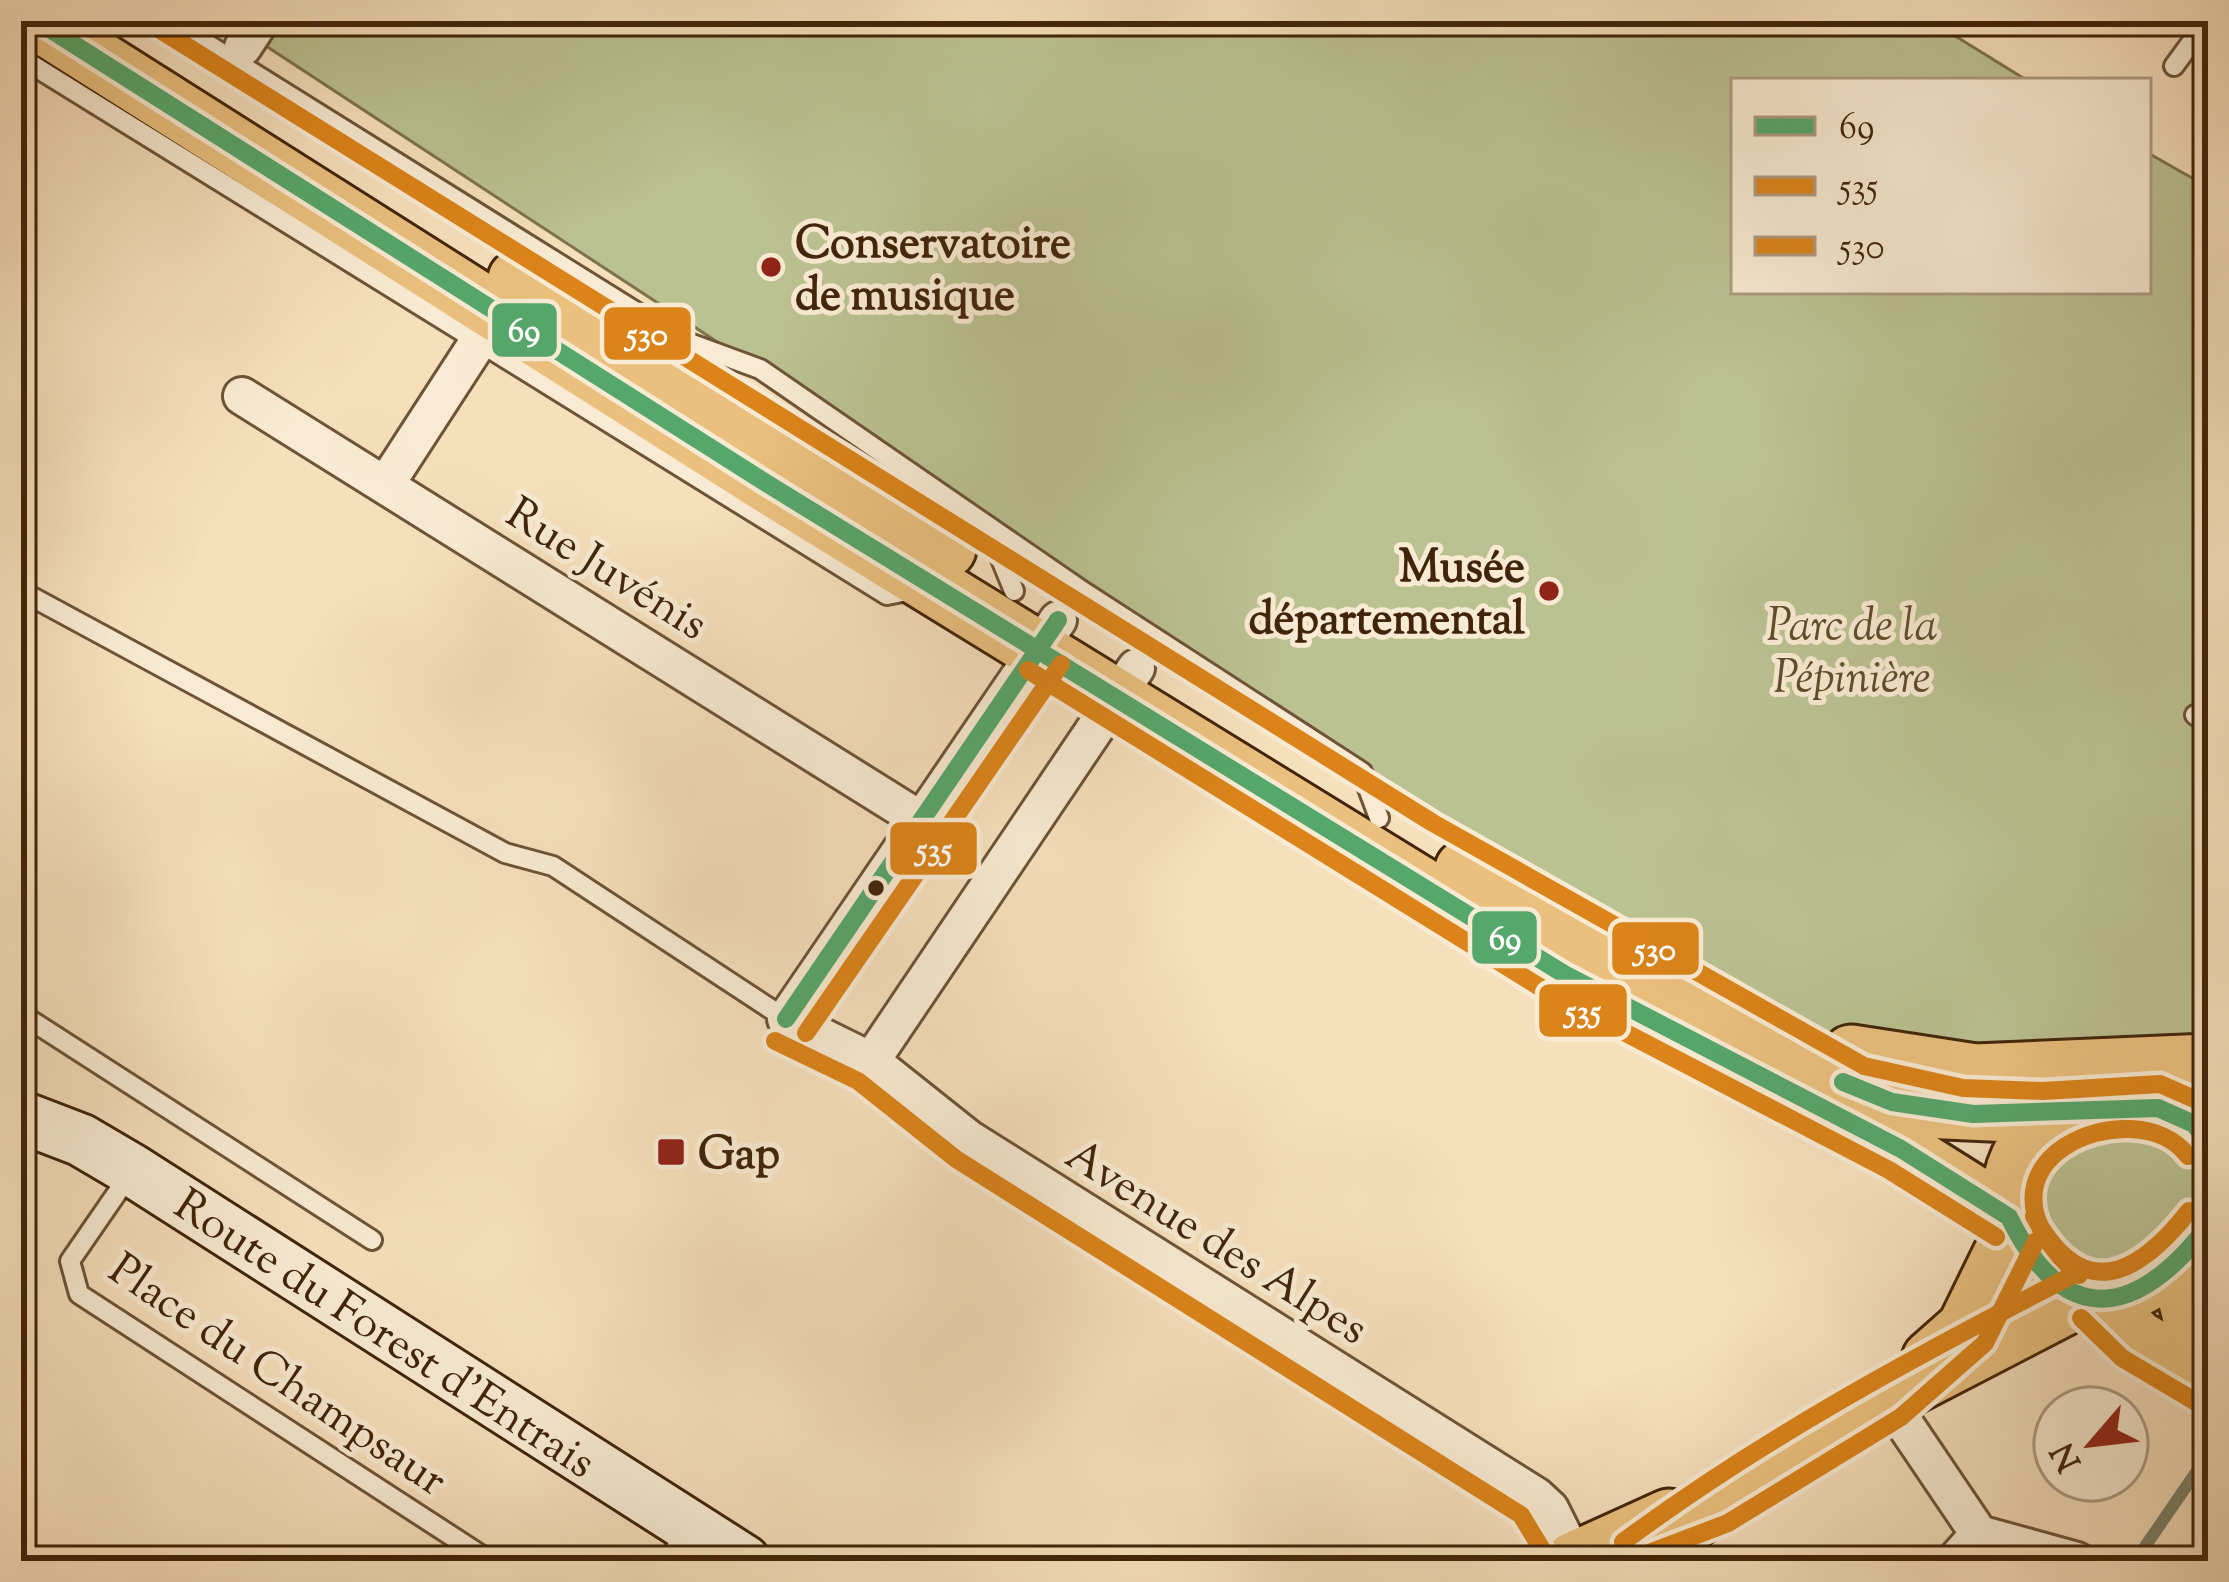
<svg xmlns="http://www.w3.org/2000/svg" width="2229" height="1582" viewBox="0 0 2229 1582" font-family="'Sorts Mill Goudy',serif">
<style>
.green{fill:#bbc292;stroke:#7e734e;stroke-width:3}
.lines{fill:none;stroke-linecap:round;stroke-linejoin:round}
.stream{stroke:#79806a;stroke-width:12}
.lane-casing{stroke:#6e5336;stroke-width:24}
.street-casing{stroke:#6e5336;stroke-width:42}
.secondary-casing{stroke:#412409;stroke-width:57}
.primary-casing{stroke:#412409;stroke-width:63}
.lane{stroke:#f9ebd3;stroke-width:18}
.street{stroke:#f9ebd3;stroke-width:36}
.secondary{stroke:#f9ebd3;stroke-width:51}
.primary{stroke:#ebc07e;stroke-width:57}
.bus-1-casing{stroke:#f9ebd3;stroke-width:27}
.bus-2-casing{stroke:#f9ebd3;stroke-width:27}
.bus-3-casing{stroke:#f9ebd3;stroke-width:27}
.bus-1{stroke:#55a76b;stroke-width:18}
.bus-2{stroke:#db841a;stroke-width:18}
.bus-3{stroke:#db841a;stroke-width:18}
.poi-dot{fill:#8f2418;stroke:#f9ebd3;stroke-width:4.5}
.bus-dot{fill:#412409;stroke:#f9ebd3;stroke-width:4.5}
.labels{text-anchor:middle;stroke-width:10;stroke-linejoin:round;paint-order:stroke}
.poi-label{font-size:45px;font-weight:bold;fill:#412409;stroke:#f9ebd3;text-anchor:start}
.street-label{font-size:45px;fill:#412409;stroke:#f9ebd3}
.park-label{font-size:45px;font-style:italic;fill:#604c2b;stroke:#f9ebd3}
.line-badge{stroke:#f9ebd3;stroke-width:4.5}
.badge-label{font-size:33px;text-anchor:middle;font-weight:bold;fill:#fff}
</style>
<rect width="100%" height="100%" fill="#f6e0bc"/>
<filter id="stains"><feTurbulence type="fractalNoise" baseFrequency=".00167" numOctaves="4"/><feColorMatrix values="0 0 0 0 .2 0 0 0 0 .09 0 0 0 0 .02 0 0 0 .5 -.17"/></filter>
<radialGradient id="worn" r=".72"><stop offset=".6" stop-color="#630" stop-opacity="0"/><stop offset="1" stop-color="#630" stop-opacity=".3"/></radialGradient>
<path class="green" d="M240 21H1931L2028 81H1734V291H2148V153L2208 187V1054L1867 1049 1779 1015 1568 900 237 27Z
M2155 1130C2168 1140 2190 1153 2196 1167 2228 1234 2083 1308 2045 1244 2037 1230 2037 1204 2035 1189L2063 1139Z"/>
<g class="lines">
<path class="stream" d="M2135 1561 2208 1455"/>
<g class="lane-casing">
<path id="lane" d="M170 21 681 340 760 369 1078 588 1362 772 1379 818
M21 58 887 595 918 589
M2174 66 2207 21
M987 525 1014 591
M21 591 505 853 553 866 786 1019
M2195 715 2208 723
M21 1014 372 1240
M130 1174 70 1261 79 1294 490 1561
M667 1561 688 1531"/>
</g>
<g class="street-casing">
<path id="street" d="M243 47 260 21
M242 396 922 821
M386 484 508 296
M1058 620 786 1019 871 1061 969 1139 1536 1496 1550 1509 1576 1561
M871 1061 1136 668
M1887 1398 1979 1534 2077 1561
M1955 1561 1979 1534
M2207 1561 2208 1559"/>
</g>
<g class="secondary-casing">
<path id="secondary" d="M21 1117 81 1140 132 1170 744 1561"/>
</g>
<g class="primary-casing">
<path id="primary" d="M37 21 771 486 1564 974 1901 1149 2009 1217
M517 279 947 549
M1464 869 1854 1088 1923 1109 2059 1115
M1851 1054 1975 1073 2208 1063
M2208 1142C2190 1111 2153 1106 2120 1105 1945 1104 2000 1352 2140 1286 2169 1272 2191 1253 2208 1226
M2178 1263 2191 1314 2208 1338
M2098 1301 2137 1339 2208 1381
M1931 1359 1966 1328 2014 1230
M1574 1561 1669 1518
M1637 1561 1718 1501 1887 1398 2080 1298"/>
</g>
<use href="#lane" class="lane"/>
<use href="#street" class="street"/>
<use href="#secondary" class="secondary"/>
<use href="#primary" class="primary"/>
<g class="bus-1-casing">
<path id="bus-1" d="M37 21 771 486 1564 974 1901 1149 2009 1217
M786 1019 1058 620
M1843 1082 1892 1102 1973 1114 2158 1108 2194 1124 2208 1142
M2009 1217C2065 1331 2136 1318 2208 1226"/>
</g>
<g class="bus-2-casing">
<path id="bus-2" d="M1028 670 1551 994 1889 1170 1996 1237
M806 1033 1061 664
M775 1041 858 1081 956 1159 1521 1515 1549 1561
M2079 1275C1948 1161 2136 1086 2188 1156
M2081 1318 2122 1358 2196 1402
M1628 1561 1728 1523 1901 1417 1985 1343 2036 1241"/>
</g>
<g class="bus-3-casing">
<path id="bus-3" d="M146 21 1433 823 1864 1066 1963 1088 2043 1091 2160 1084 2208 1105
M2034 1216C2082 1303 2136 1278 2189 1211
M1623 1542C1763 1438 1914 1357 2069 1277"/>
</g>
<use href="#bus-1" class="bus-1"/>
<use href="#bus-2" class="bus-2"/>
<use href="#bus-3" class="bus-3"/>
</g>
<g class="poi-dot">
<circle cx="771" cy="267" r="12"/>
<circle cx="1549" cy="591" r="12"/>
<rect x="656" y="1137" width="30" height="30" rx="6"/>
</g>
<circle class="bus-dot" cx="876" cy="888" r="10"/>
<g class="labels">
<g class="poi-label">
<text x="795" y="257">Conservatoire<tspan x="795" dy="52">de musique</tspan></text>
<text x="1525" y="581" text-anchor="end">Musée<tspan x="1525" dy="52">départemental</tspan></text>
<text x="698" y="1168">Gap</text>
</g>
<g class="street-label">
<text transform="translate(608 567) rotate(32)" y="16">Rue Juvénis</text>
<text transform="translate(1218 1240) rotate(32)" y="16">Avenue des Alpes</text>
<text transform="translate(386 1332) rotate(33)" y="16">Route du Forest d'Entrais</text>
<text transform="translate(279 1373) rotate(34)" y="16">Place du Champsaur</text>
</g>
<g class="park-label">
<text x="1852" y="639">Parc de la<tspan x="1852" dy="52">Pépinière</tspan></text>
</g>
</g>
<g class="line-badge">
<rect x="490" y="301" width="69" height="58" rx="12" fill="#55a76b"/>
<rect x="602" y="305" width="91" height="57" rx="12" fill="#db841a"/>
<rect x="888" y="820" width="91" height="57" rx="12" fill="#db841a"/>
<rect x="1470" y="909" width="69" height="57" rx="12" fill="#55a76b"/>
<rect x="1610" y="920" width="91" height="57" rx="12" fill="#db841a"/>
<rect x="1537" y="982" width="92" height="57" rx="12" fill="#db841a"/>
</g>
<g class="badge-label">
<text x="524" y="341">69</text>
<text x="647" y="345">530</text>
<text x="934" y="860">535</text>
<text x="1505" y="949">69</text>
<text x="1655" y="960">530</text>
<text x="1583" y="1022">535</text>
</g>
<rect width="2229" height="1582" fill="none" stroke="#f6e0bc" stroke-width="72"/>
<rect x="24" y="24" width="2181" height="1534" fill="none" stroke="#412409" stroke-width="6"/>
<rect x="36" y="36" width="2157" height="1510" fill="none" stroke="#412409" stroke-width="3"/>
<rect x="1731" y="78" width="420" height="216" fill="#f9ebd3" stroke="#af9b82" stroke-width="3"/>
<rect x="1755" y="117" width="60" height="18" fill="#55a76b" stroke="#af9b82" stroke-width="3"/>
<text x="1839" y="138" font-size="36" fill="#412409">69</text>
<rect x="1755" y="177" width="60" height="18" fill="#db841a" stroke="#af9b82" stroke-width="3"/>
<text x="1839" y="198" font-size="36" fill="#412409">535</text>
<rect x="1755" y="237" width="60" height="18" fill="#db841a" stroke="#af9b82" stroke-width="3"/>
<text x="1839" y="258" font-size="36" fill="#412409">530</text>
<g transform="translate(2091 1444) rotate(242)"><circle r="57" fill="#f9ebd3" stroke="#af9b82" stroke-width="3"/>
<path d="M0-9L21 45L0 30L-21 45Z" fill="#8f2418"/>
<text y="-18" font-size="33" font-weight="bold" text-anchor="middle" fill="#412409">N</text>
</g>
<rect width="100%" height="100%" filter="url(#stains)"/>
<rect width="100%" height="100%" fill="url(#worn)"/>
</svg>
